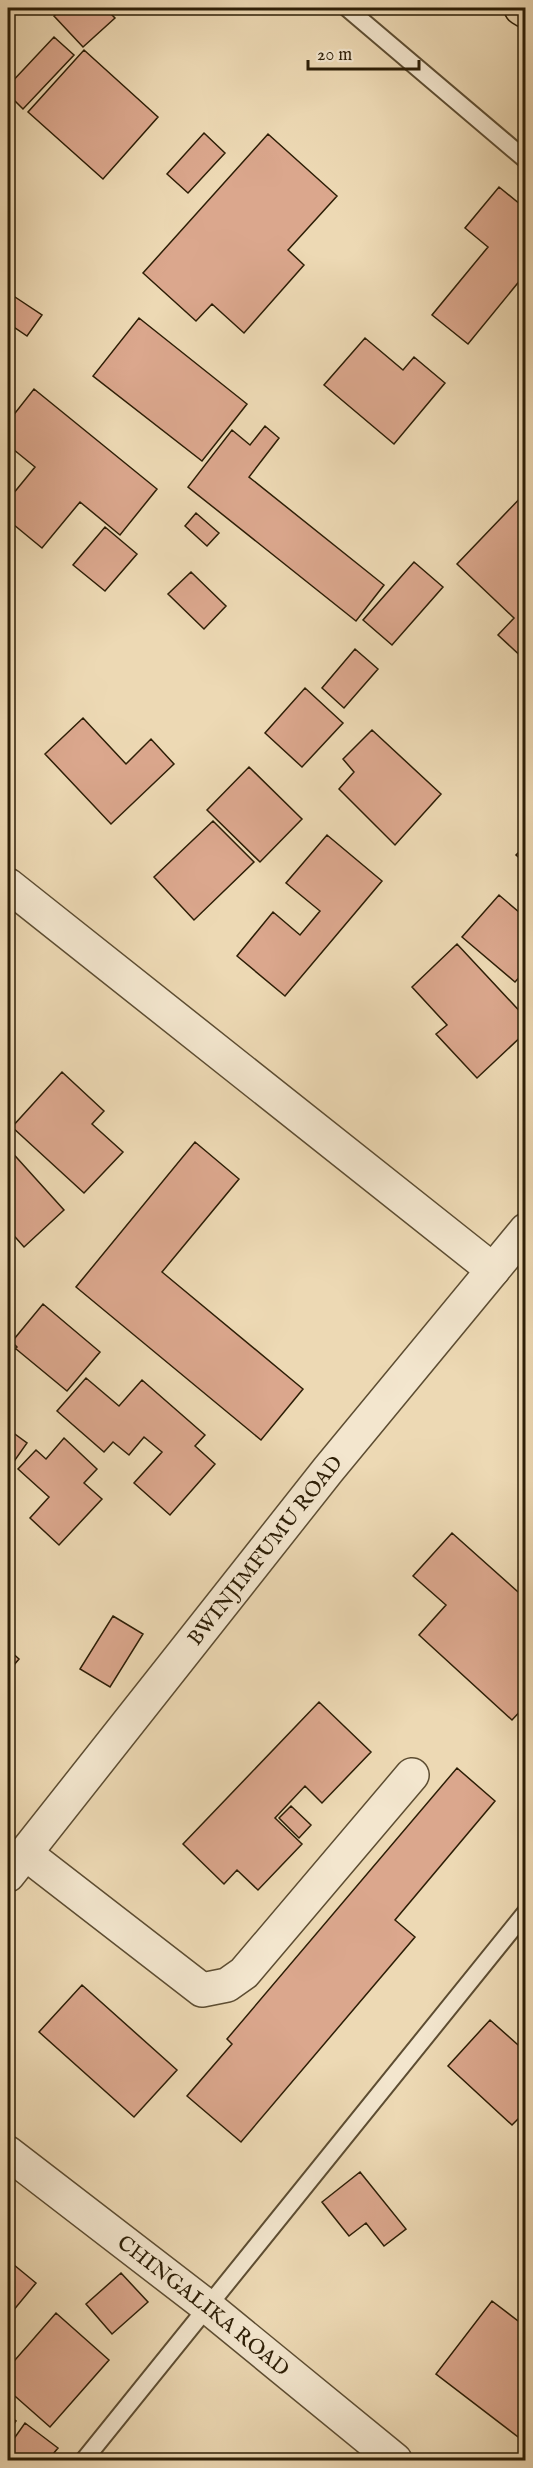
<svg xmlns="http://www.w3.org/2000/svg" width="533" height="2468" viewBox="0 0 533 2468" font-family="'IM FELL English',serif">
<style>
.building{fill:#dba78d;stroke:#2d1e06;stroke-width:1.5}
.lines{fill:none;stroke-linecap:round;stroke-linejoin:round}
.lane-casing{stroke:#5d4d32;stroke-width:20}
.street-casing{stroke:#5d4d32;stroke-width:36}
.primary-casing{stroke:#2d1e06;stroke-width:36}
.lane{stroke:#f3e6ce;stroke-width:16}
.street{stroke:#f3e6ce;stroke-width:33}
.primary{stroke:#edd9b4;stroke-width:33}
.labels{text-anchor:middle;stroke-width:5;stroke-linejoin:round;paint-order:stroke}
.street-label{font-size:21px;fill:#2d1e06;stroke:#f3e6ce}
</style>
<rect width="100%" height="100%" fill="#edd9b4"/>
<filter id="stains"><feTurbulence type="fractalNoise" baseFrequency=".00333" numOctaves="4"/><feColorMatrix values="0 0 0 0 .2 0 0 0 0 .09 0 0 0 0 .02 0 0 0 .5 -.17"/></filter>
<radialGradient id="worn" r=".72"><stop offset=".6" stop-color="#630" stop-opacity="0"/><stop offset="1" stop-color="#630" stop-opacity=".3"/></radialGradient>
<path class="building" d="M64 8H105L115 18 83 47 54 16Z
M54 37 74 55 23 109 8 94V86Z
M84 50 158 117 103 179 28 112Z
M204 133 225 153 188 193 167 174Z
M268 134 337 196 288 250 304 265 244 333 212 304 196 321 143 273Z
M499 187 526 209V273L468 344 432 315 488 247 465 228Z
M12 295 42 315 27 336 8 323V302Z
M139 318 247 404 202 461 93 376Z
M365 338 403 370 414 357 445 383 394 444 324 385Z
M34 389 157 489 120 535 80 502 42 548 8 520V500L35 467 8 445V422Z
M265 426 279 438 249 477 384 585 356 621 188 487 232 430 250 445Z
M526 492V661L498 635 514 618 457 564Z
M196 513 219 533 207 546 185 526Z
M105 527 137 554 105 591 73 565Z
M414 562 443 587 392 645 363 620Z
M191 572 226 606 204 629 168 594Z
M355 649 378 669 344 708 322 688Z
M305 688 343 723 302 767 265 733Z
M83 718 126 764 151 739 174 764 111 824 45 754Z
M372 730 441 794 395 845 339 789 354 772 343 759Z
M249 767 302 819 260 862 207 810Z
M213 821 254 862 194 920 154 877Z
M327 835 382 881 285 996 237 956 273 912 300 935 320 911 286 883Z
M526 845V864L516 855Z
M499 895 526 918V970L515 982 462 937Z
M457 944 526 1018V1032L477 1078 436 1034 447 1025 412 987Z
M62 1072 104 1111 92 1124 123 1152 84 1193 12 1127Z
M195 1142 239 1179 162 1272 303 1389 261 1440 76 1287Z
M8 1148 64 1210 24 1247 8 1229Z
M43 1304 100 1352 67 1391 10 1344Z
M8 1338 17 1347 8 1357Z
M86 1378 119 1406 142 1380 205 1435 195 1446 215 1464 170 1515 134 1483 162 1452 144 1437 129 1455 113 1442 104 1452 57 1411Z
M8 1429 27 1443 8 1470Z
M64 1438 97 1469 84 1483 102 1499 59 1545 30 1518 49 1497 18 1469 36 1450 46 1459Z
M526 1479V1491L520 1485Z
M452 1533 526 1599V1705L512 1720 419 1635 446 1605 413 1576Z
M113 1616 143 1634 110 1687 80 1669Z
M8 1649 19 1659 8 1672Z
M319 1702 371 1752 322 1803 305 1786 275 1818 302 1844 258 1890 237 1870 224 1884 183 1844Z
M457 1768 495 1801 395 1920 415 1937 241 2142 187 2096 232 2044 227 2039Z
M291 1806 311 1825 299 1838 279 1818Z
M82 1985 177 2070 134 2117 39 2032Z
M490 2020 526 2052V2111L512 2125 448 2066Z
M360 2172 406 2229 384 2246 366 2223 349 2236 322 2202Z
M8 2260 36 2283 8 2317Z
M121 2273 148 2302 112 2334 86 2304Z
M492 2301 526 2327V2443L436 2374Z
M56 2313 109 2360 50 2427 8 2390V2368Z
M8 2415 16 2421 8 2433Z
M25 2423 58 2448 48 2460H8V2447Z"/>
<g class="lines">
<g class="lane-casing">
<path id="lane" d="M347 8 526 160
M84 2460 526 1912"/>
</g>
<g class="street-casing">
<g id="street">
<path d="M8 885 493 1270"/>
<path d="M25 1853 202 1990 227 1985 244 1973 412 1775"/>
<path id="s1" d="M8 1875 328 1470 526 1230"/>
<path id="s2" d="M8 2153 208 2307 395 2460"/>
</g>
</g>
<g class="primary-casing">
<path id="primary" d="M521 8 526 11"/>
</g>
<use href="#lane" class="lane"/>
<use href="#street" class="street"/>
<use href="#primary" class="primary"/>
</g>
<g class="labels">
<g class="street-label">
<text dy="7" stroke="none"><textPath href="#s1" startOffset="414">BWINJIMFUMU ROAD</textPath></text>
<text dy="7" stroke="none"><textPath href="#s2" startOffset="248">CHINGALIKA ROAD</textPath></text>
</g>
</g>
<rect width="533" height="2468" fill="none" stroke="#edd9b4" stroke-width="30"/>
<rect x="9" y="9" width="515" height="2450" fill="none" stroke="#2d1e06" stroke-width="3"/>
<rect x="15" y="15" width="503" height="2438" fill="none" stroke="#2d1e06" stroke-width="1.5"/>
<path d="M308 60v9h111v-9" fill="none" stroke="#2d1e06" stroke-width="3"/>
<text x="317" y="60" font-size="18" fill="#2d1e06" stroke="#f3e6ce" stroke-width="4.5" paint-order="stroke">20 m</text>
<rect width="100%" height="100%" filter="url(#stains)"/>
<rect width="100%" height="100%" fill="url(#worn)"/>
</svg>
